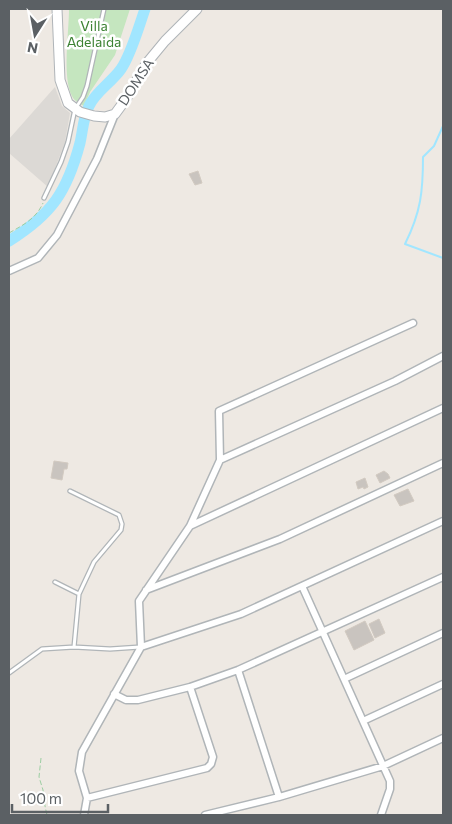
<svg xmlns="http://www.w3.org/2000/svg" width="452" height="824" viewBox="0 0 452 824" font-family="Commissioner,sans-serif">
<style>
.industrial{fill:#dcd9d5}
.green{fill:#c5e6bf}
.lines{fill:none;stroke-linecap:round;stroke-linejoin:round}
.stream{stroke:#a1e6ff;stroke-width:2}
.river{stroke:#a1e6ff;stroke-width:11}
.building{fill:#c9c4bf;stroke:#d2cac1}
.lane-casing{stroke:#b0b5b8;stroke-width:5.5}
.street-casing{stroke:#b0b5b8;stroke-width:9}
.secondary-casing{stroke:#afb4b8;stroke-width:11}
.path{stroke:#9ccea2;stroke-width:1;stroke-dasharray:5 2.5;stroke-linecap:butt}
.lane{stroke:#fff;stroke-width:3}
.street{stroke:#fff;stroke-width:6}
.secondary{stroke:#fff;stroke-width:9}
.labels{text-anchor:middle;stroke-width:5;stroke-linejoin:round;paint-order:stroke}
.park-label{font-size:14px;fill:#3d8233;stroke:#fff}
.street-label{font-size:14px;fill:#5b6064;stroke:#fff}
</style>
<rect width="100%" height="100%" fill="#eee9e3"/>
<path class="industrial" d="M55 87 62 106 70 113 65 142 48 187 9 153V139Z"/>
<path class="green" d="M69 9H130L115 55 90 92 84 106C79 103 74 101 72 96 62 77 69 32 69 9Z"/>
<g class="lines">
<path class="stream" d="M443 126 434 146 423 157C423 191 421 212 405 244L443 258"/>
<path class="river" d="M9 241C52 214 67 192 80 143 83 130 83 118 89 106 95 92 112 82 121 69 131 55 139 26 145 9"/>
</g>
<path class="building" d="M198 171 202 183 195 185 189 174Z
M54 461 68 463 67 469H64L62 480 51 478Z
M384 471 388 474 390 478 380 483 376 475Z
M365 478 368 487 364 489 363 487 358 489 356 482Z
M408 489 414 501 400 506 394 495Z
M379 619 385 633 375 638 369 624Z
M365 621 374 640 354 650 345 631Z"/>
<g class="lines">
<g class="lane-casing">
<path id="lane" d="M44 198 61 162 68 142 75 109 83 97 87 86 104 9
M70 491 119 515 122 524 121 530 94 562 79 594 74 647
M55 582 79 594
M9 673 42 649 74 647 110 649 140 647"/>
</g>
<g class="street-casing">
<path id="street" d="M9 271 38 258 57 235 97 159 115 114
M220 460 395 381 443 356
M190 526 443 408
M302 586 390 781V789L381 815
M146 590 280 539 443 463
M141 647 241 614 443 521
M238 670 279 797
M344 679 443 633
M114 694 126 700H138L190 687 238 670 443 577
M363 721 443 684
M87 798 207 768 211 764 213 757 190 687
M84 815 87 798 79 771 82 752 141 647 139 601 190 526 220 460 219 411 413 323
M205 815 279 797 383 766 443 738"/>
</g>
<g class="secondary-casing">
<path id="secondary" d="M57 9 60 80 68 103 80 112 94 116 105 117 115 114 126 99 146 64 165 41 197 9"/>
</g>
<path class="path" d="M9 233C23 225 36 219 43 203
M41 758 39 777 43 790 45 806 47 815"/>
<use href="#lane" class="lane"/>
<use href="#street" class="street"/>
<use href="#secondary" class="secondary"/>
</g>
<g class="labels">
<g class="park-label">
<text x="94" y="31">Villa<tspan x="94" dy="16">Adelaida</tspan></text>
</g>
<g class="street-label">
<text transform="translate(136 82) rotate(-57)" y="5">DOMSA</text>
</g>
</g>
<rect width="452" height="824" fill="none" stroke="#5b6064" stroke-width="20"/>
<g transform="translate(35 35) rotate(191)" stroke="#ffffff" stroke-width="4" paint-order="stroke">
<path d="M0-4L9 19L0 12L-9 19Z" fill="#5b6064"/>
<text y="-8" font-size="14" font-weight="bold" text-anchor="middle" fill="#5b6064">N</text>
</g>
<path d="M12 804v8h96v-8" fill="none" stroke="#5b6064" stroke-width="2.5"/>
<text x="20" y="804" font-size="15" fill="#5b6064" stroke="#ffffff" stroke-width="4" paint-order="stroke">100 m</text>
</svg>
